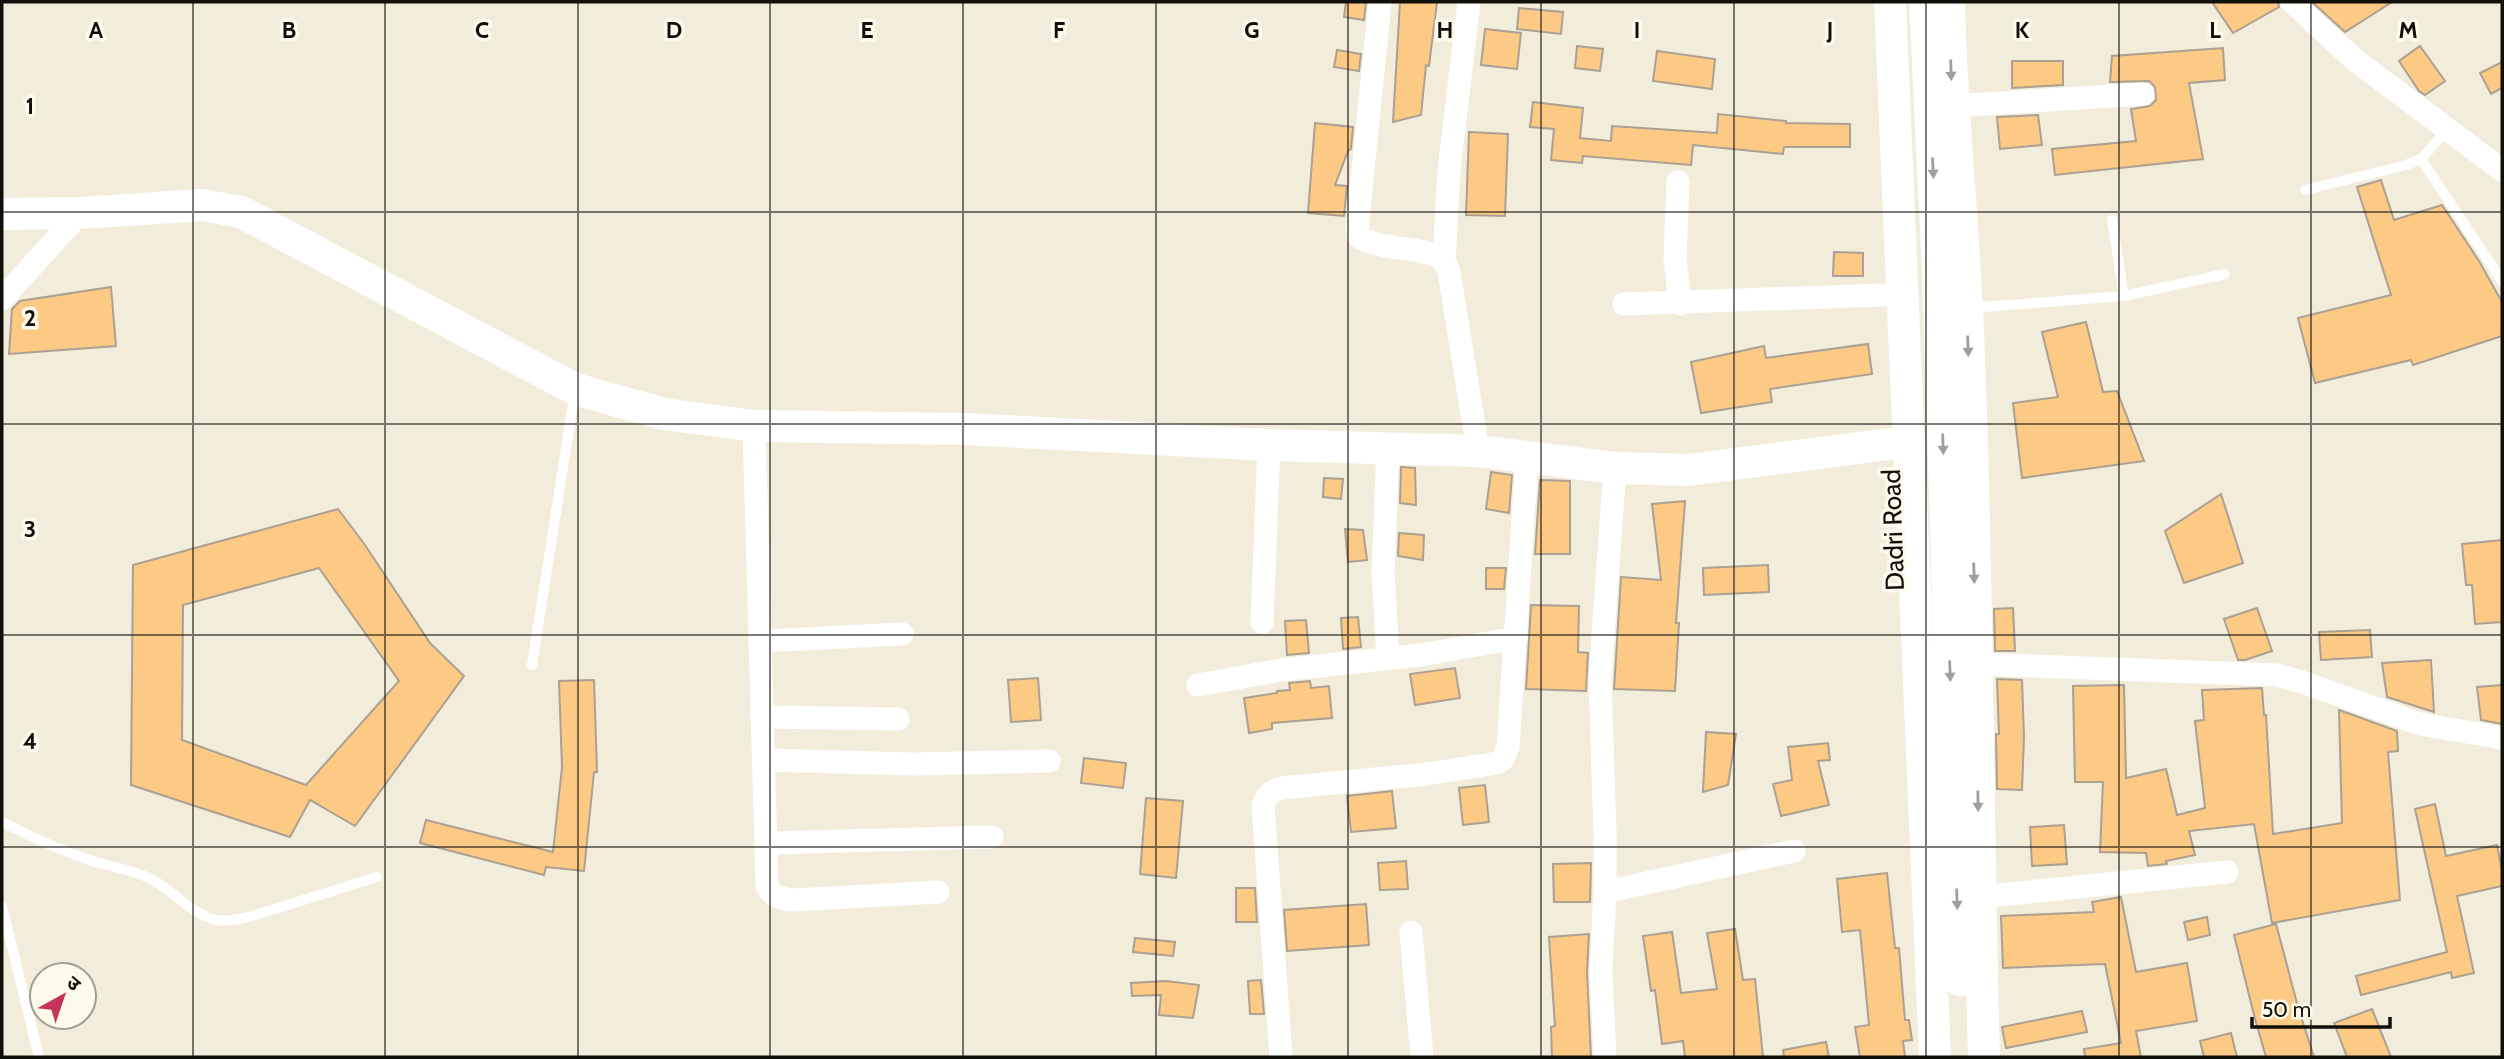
<svg xmlns="http://www.w3.org/2000/svg" width="2504" height="1059" viewBox="0 0 2504 1059" font-family="Cabin,'Noto Sans Devanagari',sans-serif">
<style>
.building{fill:#fdca86;stroke:#aba091;stroke-width:2;fill-rule:evenodd}
.lines{fill:none;stroke-linecap:round;stroke-linejoin:round}
.lane{stroke:#fff;stroke-width:10}
.street{stroke:#fff;stroke-width:23}
.secondary{stroke:#fff;stroke-width:32}
.oneway{fill:#a09f9d}
.grid{fill:none;stroke:#110f09;stroke-width:2;stroke-opacity:0.55}
.labels{text-anchor:middle;stroke-width:7;stroke-linejoin:round;paint-order:stroke}
.street-label{font-size:26px;fill:#110f09;stroke:#fefaeb}
.grid-label{font-size:23px;text-anchor:middle;font-weight:bold;fill:#110f09;stroke:#fefaeb;stroke-width:7;stroke-linejoin:round;paint-order:stroke}
</style>
<rect width="100%" height="100%" fill="#f2ecda"/>
<path class="building" d="M1346 2H1366L1364 20 1344 17Z
M1400 2H1437L1429 66 1426 65 1421 115 1393 122Z
M2212 2H2278L2279 7 2233 33Z
M2312 2H2392L2345 32Z
M1519 8 1563 12 1561 34 1517 29Z
M1485 29 1521 33 1517 69 1481 65Z
M1577 46 1603 49 1600 71 1575 68Z
M2420 46 2445 81 2425 95 2419 91 2399 61Z
M2223 48 2225 80 2189 83 2203 159 2055 175 2052 149 2136 141 2131 109 2150 106 2156 100 2155 87 2149 81 2110 82 2112 56Z
M1337 50 1361 54 1359 71 1334 67Z
M1657 51 1715 59 1712 89 1653 81Z
M2012 61H2063V85L2012 88Z
M2502 62V88L2491 94 2480 73Z
M1533 102 1583 108 1580 138 1611 141 1612 126 1717 133 1718 114 1786 121V123L1850 124V147H1784L1783 154 1693 145 1691 165 1583 156 1582 163 1551 160 1554 129 1530 127Z
M2038 115 2042 145 2000 149 1997 117Z
M1315 123 1353 127 1351 149 1348 151 1335 185 1347 186 1344 216 1308 213Z
M1469 132 1508 134 1505 216 1466 215Z
M2381 180 2394 220 2442 205 2479 261 2502 302V336L2413 365 2411 360 2315 383 2298 318 2391 295 2357 187Z
M1834 252 1863 253V276H1833Z
M111 287 116 346 9 354 12 309 20 301Z
M2086 322 2103 392 2117 391 2144 461 2022 478 2013 403 2058 397 2042 332Z
M1868 344 1872 374 1770 389 1772 402 1701 413 1691 362 1764 346 1766 358Z
M1401 467 1415 468 1416 505 1400 503Z
M1491 472 1512 475 1509 513 1486 509Z
M1324 478 1343 479 1341 499 1323 497Z
M1540 480 1570 481V554H1535Z
M2221 494 2243 563 2184 583 2165 531Z
M1685 501 1676 623H1679L1675 691 1614 689 1621 577 1661 580 1652 504Z
M338 509 365 545 430 643 464 676 355 826 310 800 290 837 131 785 133 565ZM319 568 399 681 306 785 182 740 183 605Z
M1345 529 1363 530 1367 560 1348 562Z
M1399 533 1424 535 1423 560 1398 556Z
M2502 540V622L2475 624 2472 585H2466L2462 544Z
M1768 565 1769 592 1704 595 1703 568Z
M1486 568H1506L1504 589H1486Z
M1531 605 1579 606 1578 652 1588 653 1586 691 1526 689Z
M2013 608 2015 651H1995L1994 609Z
M2257 608 2272 651 2245 660H2238L2224 619Z
M1358 617 1361 647 1343 649 1341 618Z
M1306 620 1309 653 1287 655 1285 621Z
M2370 630 2372 657 2321 660 2319 632Z
M2431 660 2434 712 2387 697 2382 663Z
M1455 668 1460 698 1415 705 1410 674Z
M1038 678 1041 720 1011 722 1008 680Z
M1997 679 2022 680 2024 737 2022 790 1997 789 1996 734H1999Z
M594 680 597 772H594L584 871 546 867 544 875 420 843 426 820 553 852 562 767 559 681Z
M1310 681 1311 688 1329 686 1332 718 1272 723V729L1249 733 1244 698 1277 693V691L1290 690 1289 683Z
M2124 685 2126 778 2166 769 2177 815 2205 808 2195 721 2204 720 2202 690 2262 688 2264 715H2266L2273 834 2342 823 2339 710 2397 731 2398 751 2388 752 2400 900 2272 923 2254 824 2189 831 2195 855 2166 861 2167 864 2148 866 2146 853 2100 852 2103 782H2075L2073 686Z
M2502 685V724L2481 720 2477 687Z
M1706 732 1736 734 1728 785 1703 792Z
M1828 743 1830 760 1818 761 1829 805 1781 816 1773 784 1792 780 1788 747Z
M1084 758 1126 763 1123 788 1081 783Z
M1485 785 1489 822 1463 825 1459 788Z
M1392 791 1396 828 1351 832 1347 796Z
M1146 798 1183 801 1176 878 1140 874Z
M2435 804 2446 856 2497 845 2502 870V886L2457 896 2474 973 2452 978 2451 972 2361 995 2356 976 2447 952 2415 809Z
M2064 825 2067 864 2032 866 2030 827Z
M1406 861 1408 889 1380 890 1378 863Z
M1591 863 1590 902H1554L1553 864Z
M1887 873 1895 948H1899L1905 1020H1909L1912 1040 1903 1041 1905 1057H1860L1855 1027 1869 1025 1860 930 1842 932 1837 879Z
M1236 888H1255L1257 922H1236Z
M2121 897 2136 972 2187 963 2197 1021 2136 1031 2141 1057H2085L2084 1049 2121 1043 2105 964 2003 968 2001 916 2094 912 2092 902Z
M1366 904 1369 945 1287 951 1284 910Z
M2207 917 2210 935 2188 940 2184 922Z
M2276 924 2298 1007 2314 1057H2266L2255 1019 2234 935Z
M1735 929 1743 980 1755 979 1763 1057H1685L1683 1041 1662 1044 1655 990 1651 991 1643 936 1672 932 1681 993 1717 989 1707 933Z
M1589 934 1587 972 1591 1057H1552L1551 1027 1555 1026 1549 937Z
M1135 938 1175 942 1173 956 1133 952Z
M1261 980 1264 1014H1250L1248 981Z
M1166 981 1199 985 1193 1018 1159 1015 1161 995 1132 996 1131 983Z
M2372 1009 2391 1057H2347L2334 1023Z
M2082 1011 2087 1032 2006 1048 2002 1027Z
M2231 1033 2237 1057H2204L2200 1041Z
M1826 1042 1829 1057H1784L1783 1050Z"/>
<g class="lines">
<path class="lane" d="M2421 159 2502 281
M2305 190 2406 165 2421 159 2447 130
M2112 220 2124 296
M1970 308 2124 296 2225 274
M532 665 575 391
M2 822C29 836 57 849 86 859 109 867 132 869 153 880 173 891 190 912 212 919 224 923 237 919 249 917L377 877
M2 906 39 1057"/>
<path class="street" d="M1380 2 1357 229 1358 236C1379 252 1431 245 1444 262 1447 265 1448 269 1449 272L1478 451
M2292 2 2355 60 2502 170
M1953 106 2143 94
M1678 182 1675 259 1680 304
M1444 261 1449 170 1469 2
M2 299 80 213
M1624 304 1883 295
M754 426 767 886C774 898 782 899 794 900L938 892
M1388 448 1383 572 1388 659
M1262 622 1269 445
M760 641 902 634
M1977 664 2277 675 2302 682 2420 724 2502 738
M1198 685 1281 670 1421 655 1516 638
M761 717 898 719
M764 760 913 764 1049 761
M768 843 992 837
M1605 892 1794 851
M1979 897 2227 872
M1411 932 1422 1057
M1281 1057 1263 805C1267 795 1271 791 1282 788L1427 774 1497 763 1503 759 1508 747 1527 458
M1605 1057 1601 971 1605 892V835L1600 678 1615 468"/>
<path class="secondary" d="M1890 2 1935 1057
M1925 2 1938 272 1960 980
M1949 2C1951 104 1962 206 1967 309 1978 558 1977 808 1984 1057
M2 214 80 213 202 205 241 212 575 389 664 414 754 426 966 429 1269 445 1478 451 1615 468 1689 470 1889 444"/>
</g>
<defs><path id="oneway-solid" d="M-6-.8H1V-3.2L6.5 0L1 3.2V.8H-6Z" transform="scale(1.75)"/></defs>
<g class="oneway">
<use href="#oneway-solid" transform="translate(1951 70) rotate(88)"/>
<use href="#oneway-solid" transform="translate(1933 168) rotate(87)"/>
<use href="#oneway-solid" transform="translate(1968 346) rotate(88)"/>
<use href="#oneway-solid" transform="translate(1943 444) rotate(88)"/>
<use href="#oneway-solid" transform="translate(1974 573) rotate(88)"/>
<use href="#oneway-solid" transform="translate(1950 671) rotate(88)"/>
<use href="#oneway-solid" transform="translate(1978 801) rotate(89)"/>
<use href="#oneway-solid" transform="translate(1957 899) rotate(88)"/>
</g>
<path class="grid" d="M193 2V1057M385 2V1057M578 2V1057M770 2V1057M963 2V1057M1156 2V1057M1348 2V1057M1541 2V1057M1734 2V1057M1926 2V1057M2119 2V1057M2311 2V1057M2 212H2502M2 424H2502M2 635H2502M2 847H2502"/>
<g class="labels">
<g class="street-label">
<text transform="translate(1893 530) rotate(-92)" y="9">Dadri Road</text>
</g>
</g>
<g class="grid-label">
<text x="96" y="38">A</text>
<text x="289" y="38">B</text>
<text x="482" y="38">C</text>
<text x="674" y="38">D</text>
<text x="867" y="38">E</text>
<text x="1059" y="38">F</text>
<text x="1252" y="38">G</text>
<text x="1445" y="38">H</text>
<text x="1637" y="38">I</text>
<text x="1830" y="38">J</text>
<text x="2022" y="38">K</text>
<text x="2215" y="38">L</text>
<text x="2408" y="38">M</text>
<text x="30" y="114">1</text>
<text x="30" y="326">2</text>
<text x="30" y="537">3</text>
<text x="30" y="749">4</text>
</g>
<rect width="2504" height="1059" fill="none" stroke="#110f09" stroke-width="7"/>
<g transform="translate(63 996) rotate(40)"><circle r="33" fill="#fefaeb" stroke="#9f9c91" stroke-width="2"/>
<path d="M0-5L12 26L0 18L-12 26Z" fill="#c53559"/>
<text y="-10" font-size="19" font-weight="bold" text-anchor="middle" fill="#110f09">उ</text>
</g>
<path d="M2252 1017v10h138v-10" fill="none" stroke="#110f09" stroke-width="3.5"/>
<text x="2262" y="1017" font-size="21" fill="#110f09" stroke="#fefaeb" stroke-width="5" paint-order="stroke">50 m</text>
</svg>
